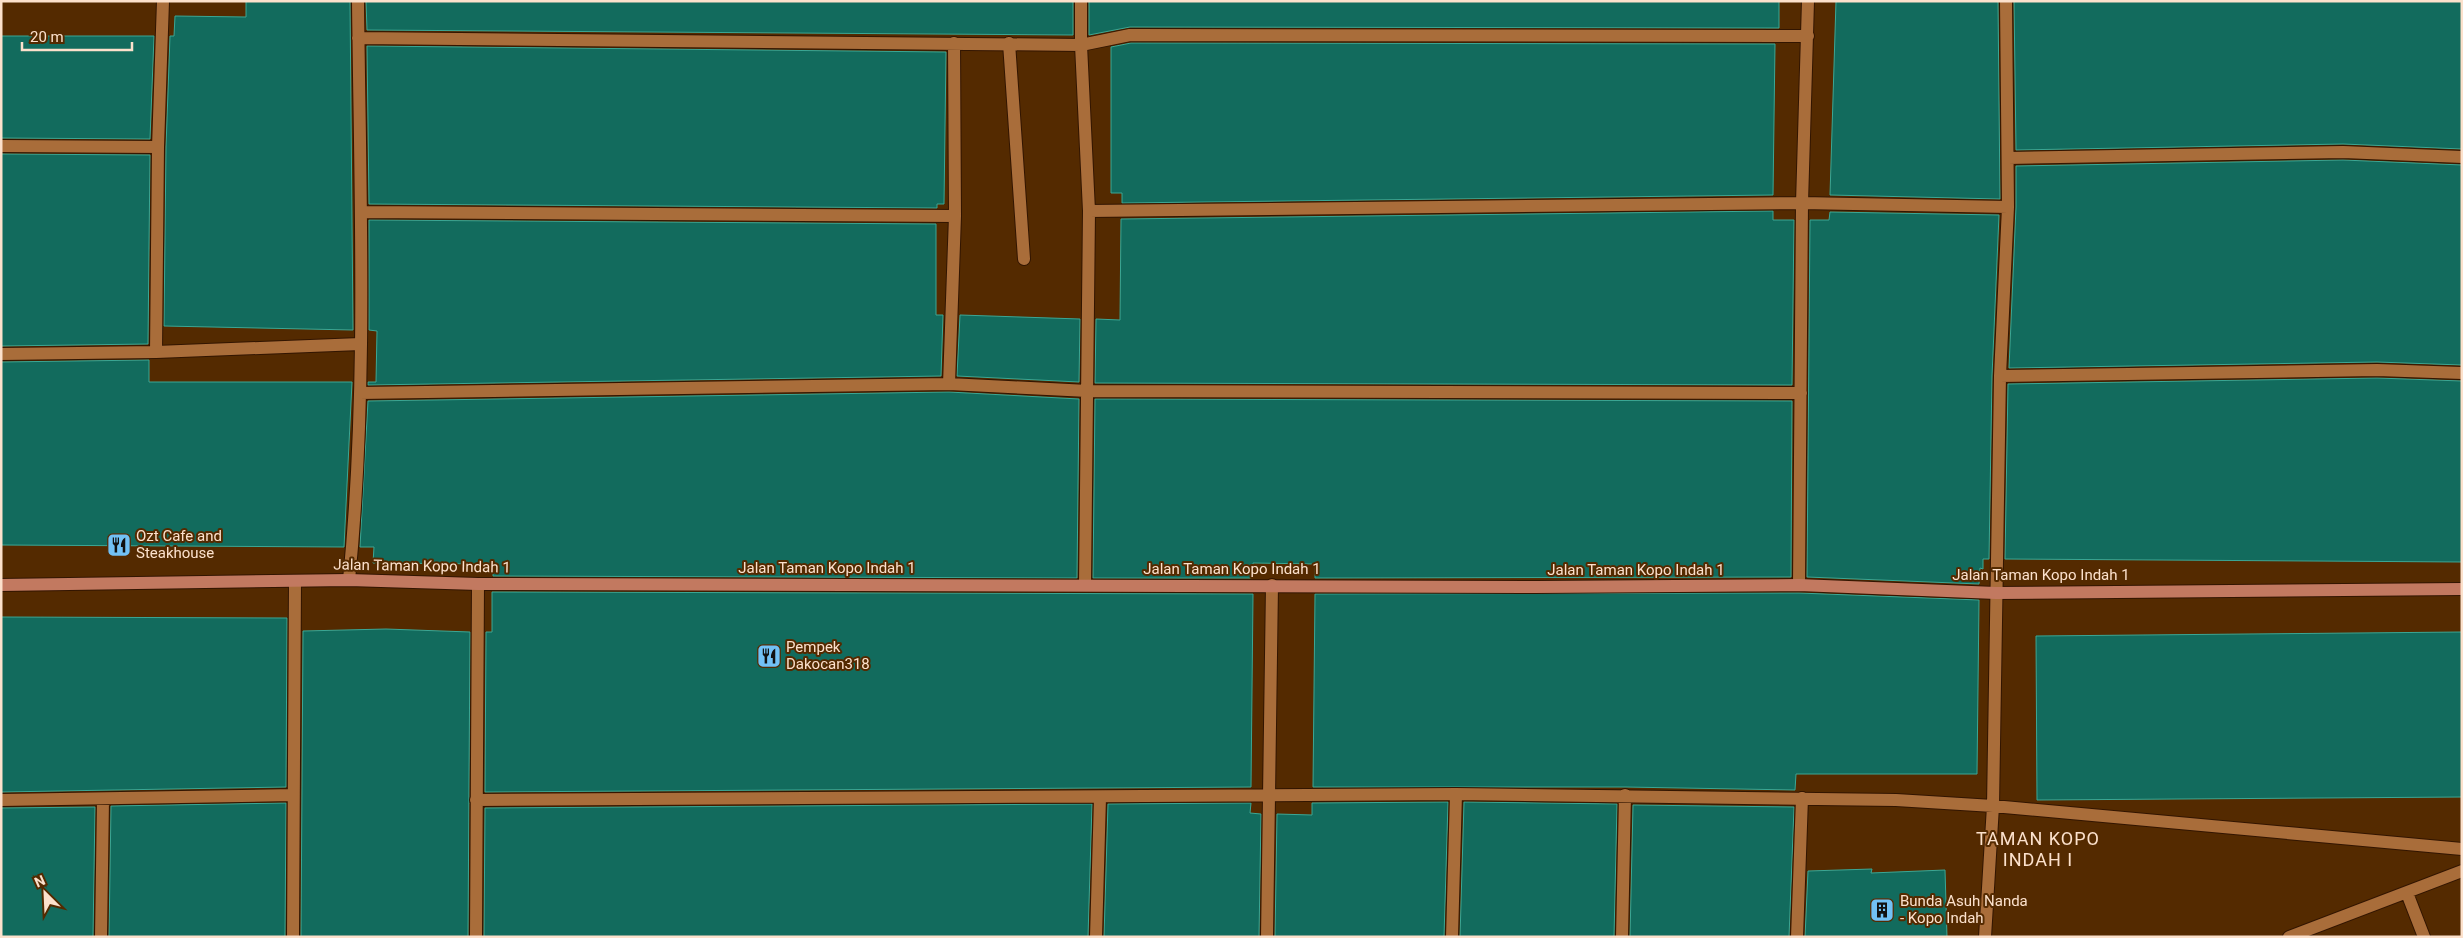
<svg xmlns="http://www.w3.org/2000/svg" width="2463" height="938" viewBox="0 0 2463 938" font-family="Roboto,sans-serif">
<style>
.building{fill:#126b5d;stroke:#3ba795}
.lines{fill:none;stroke-linecap:round;stroke-linejoin:round}
.service-casing{stroke:#321500;stroke-width:14}
.minor-casing{stroke:#321500;stroke-width:14}
.secondary-casing{stroke:#321500;stroke-width:14}
.service{stroke:#a96d3a;stroke-width:12}
.minor{stroke:#a96d3a;stroke-width:12}
.secondary{stroke:#c27960;stroke-width:12}
.labels{text-anchor:middle;stroke-width:4;stroke-linejoin:round;paint-order:stroke}
.poi-label{font-size:15px;fill:#fce1cc;stroke:#542a00;text-anchor:start}
.street-label{font-size:15px;fill:#fce1cc;stroke:#542a00}
.quarter-label{font-size:18px;letter-spacing:1px;fill:#fce1cc;stroke:#542a00}
</style>
<rect width="100%" height="100%" fill="#542a00"/>
<path class="building" d="M246 1H350L353 330 164 326 166 147 170 36H174L175 16 246 17Z
M366 1H1073V35L367 30Z
M1089 1H1779V28L1130 27 1089 35Z
M1836 1H1998L2000 199 1830 195Z
M2014 1H2462V149L2343 144 2016 150Z
M1 36H154L150 139 1 138Z
M1131 43 1775 44 1773 195 1122 203V193H1111V47Z
M367 46 946 52 944 204H937V208L369 204Z
M1 154 150 155 148 344 1 346Z
M2343 160 2462 165V365L2377 362 2009 368 2016 207V166Z
M1773 211V220H1794L1792 385 1095 383 1096 319 1120 320 1121 219Z
M1830 212 1999 215 1992 376 1989 559H1983V569L1980 568 1979 584 1807 577 1810 220H1829Z
M369 220 936 224V315H943L941 376 368 385V382H376L377 331 369 330Z
M960 315 1080 319 1079 382 957 376Z
M149 360V382H352L344 547 1 545V362Z
M2377 378 2462 381V562L2005 559 2008 384Z
M949 392 1079 399 1077 578 493 576V564L373 563 374 547H360L368 401Z
M1095 399 1792 401 1791 577 1315 578V564L1253 563V578H1093Z
M492 592 1253 594 1251 787 485 792 486 632H492Z
M1799 593 1979 600 1977 774H1796L1795 790 1625 787H1313L1315 594Z
M1 617 287 618 286 787 1 792Z
M386 629 470 632 468 937H301L303 631Z
M2462 632V797L2037 800 2036 636Z
M1448 802 1444 937H1275L1277 814 1312 815V803Z
M1464 802 1617 804 1614 937H1460Z
M286 803 285 937H109L111 806Z
M1251 803 1250 813 1261 814 1259 937H1104L1108 804Z
M1092 804 1088 937H484L485 808Z
M1633 805 1794 807 1789 937H1630Z
M95 807 93 937H1V808Z
M1872 869 1871 873 1945 870 1947 937H1805L1808 871Z"/>
<g class="lines">
<g class="service-casing">
<path id="service" d="M1009 43 1024 259"/>
</g>
<g class="minor-casing">
<path id="minor" d="M1081 1V45L1089 211 1085 585
M358 38 1081 45 1130 35 1808 36
M1 146 158 147
M2008 158 2343 152 2462 157
M1089 211 1802 203 2008 207
M361 212 955 216
M156 352 158 147 163 1
M1 354 156 352 360 344
M2000 376 2377 370 2462 373
M949 384 955 216 954 43
M360 393 949 384 1088 391 1801 393
M349 580C368 388 360 194 358 1
M1799 585 1802 203 1808 1
M1 800 293 795
M476 800 1456 794 1896 800 1993 806 2462 849
M2407 893 2424 937
M101 937 103 800
M293 937 295 582
M476 937 478 584
M1096 937 1100 798
M1267 937 1272 585
M1452 937 1456 794
M1622 937 1625 795
M1797 937 1802 798
M1985 937 1993 806 2000 376 2008 207 2006 1
M2289 937 2462 871"/>
</g>
<g class="secondary-casing">
<path id="secondary" d="M1 585 349 580 478 584 1536 587 1799 585 1996 593 2462 589"/>
</g>
<use href="#service" class="service"/>
<use href="#minor" class="minor"/>
<use href="#secondary" class="secondary"/>
</g>
<defs>
<g id="restaurant-square" transform="scale(1.25)"><rect x="-9" y="-9" width="18" height="18" rx="4" fill="#72c1f5" stroke="#542a00"/><path d="M-5-6h1v4h1v-4h1v4h1v-4h1v5L-1.5 .5V6h-2V.5L-5-1ZM5-6V6H3V1.5H1.5Q1.5-4 5-6Z" fill="#111"/></g>
<g id="building-square" transform="scale(1.25)"><rect x="-9" y="-9" width="18" height="18" rx="4" fill="#72c1f5" stroke="#542a00"/><path d="M-4-6H4V6H1V3H-1V6H-4ZM-2.5-4.3h1.7v1.8h-1.7ZM.8-4.3h1.7v1.8H.8ZM-2.5-1h1.7V.8h-1.7ZM.8-1h1.7V.8H.8Z" fill="#111"/></g>
</defs>
<g fill-rule="evenodd">
<use href="#restaurant-square" x="119" y="545"/>
<use href="#restaurant-square" x="769" y="656"/>
<use href="#building-square" x="1882" y="910"/>
</g>
<g class="labels">
<g class="poi-label">
<text x="136" y="541">Ozt Cafe and<tspan x="136" dy="17">Steakhouse</tspan></text>
<text x="786" y="652">Pempek<tspan x="786" dy="17">Dakocan318</tspan></text>
<text x="1900" y="906">Bunda Asuh Nanda<tspan x="1900" dy="17">- Kopo Indah</tspan></text>
</g>
<g class="street-label">
<text transform="translate(422 566) rotate(1)" y="5">Jalan Taman Kopo Indah 1</text>
<text x="827" y="573">Jalan Taman Kopo Indah 1</text>
<text x="1232" y="574">Jalan Taman Kopo Indah 1</text>
<text x="1636" y="575">Jalan Taman Kopo Indah 1</text>
<text x="2041" y="580">Jalan Taman Kopo Indah 1</text>
</g>
<g class="quarter-label">
<text x="2038" y="845">TAMAN KOPO<tspan x="2038" dy="21">INDAH I</tspan></text>
</g>
</g>
<rect width="2463" height="938" fill="none" stroke="#fce1cc" stroke-width="5"/>
<g transform="translate(45 893) rotate(336)" stroke="#542a00" stroke-width="4" paint-order="stroke">
<path d="M0-4L9 19L0 12L-9 19Z" fill="#fce1cc"/>
<text y="-8" font-size="14" font-weight="bold" text-anchor="middle" fill="#fce1cc">N</text>
</g>
<path d="M22 42v8h110v-8" fill="none" stroke="#fce1cc" stroke-width="2.5"/>
<text x="30" y="42" font-size="15" fill="#fce1cc" stroke="#542a00" stroke-width="4" paint-order="stroke">20 m</text>
</svg>
